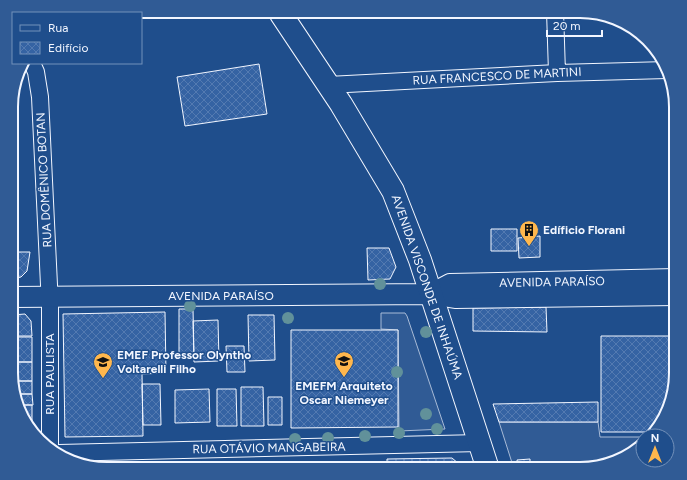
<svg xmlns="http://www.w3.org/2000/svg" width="687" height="480" viewBox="0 0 687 480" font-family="Figtree,sans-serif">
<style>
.parking{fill:#305b95;stroke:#a8bbd7}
.building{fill:url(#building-cross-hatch);stroke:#f2f6ff}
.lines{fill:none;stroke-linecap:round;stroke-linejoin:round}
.minor-casing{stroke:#f2f6ff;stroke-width:18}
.tertiary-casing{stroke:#f2f6ff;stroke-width:22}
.secondary-casing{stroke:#f2f6ff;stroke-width:24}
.minor{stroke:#1f4e8c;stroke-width:16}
.tertiary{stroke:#1f4e8c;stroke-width:20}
.secondary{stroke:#1f4e8c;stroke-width:22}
.tree{fill:#61919a}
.labels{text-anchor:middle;stroke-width:3;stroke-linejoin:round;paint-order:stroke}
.street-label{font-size:12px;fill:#f2f6ff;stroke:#1f4e8c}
.poi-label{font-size:12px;font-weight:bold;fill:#f2f6ff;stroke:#1f4e8c;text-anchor:start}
.rim{fill:none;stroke:#f2f6ff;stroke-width:2}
</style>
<defs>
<pattern id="building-cross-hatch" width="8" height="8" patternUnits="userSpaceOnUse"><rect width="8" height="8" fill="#3563a3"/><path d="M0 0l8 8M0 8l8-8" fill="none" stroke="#537ab1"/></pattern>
</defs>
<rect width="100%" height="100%" fill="#1f4e8c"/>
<path class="parking" d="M381 313H405L407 316 445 429 399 431 398 330 381 329Z
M499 422H598L600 437H643V442L623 459 580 469H514Z"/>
<path class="building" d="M259 64 267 114 185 126 177 77Z
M491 229H517V251H491Z
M540 236V257L519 258 518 238Z
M367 248H389L396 267 390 279 368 280Z
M12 252H30L27 271 21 277 12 279Z
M546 307 547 332 473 331V308Z
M179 309H193L194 356H179Z
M165 312 166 373 142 374 143 436 65 437 63 314Z
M25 314 31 321 32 336H12V315Z
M248 315H274L275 360 249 361Z
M218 320 219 361 194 362 193 321Z
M291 330H398V427L291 428Z
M601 336H676V379L656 432H601Z
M12 337H32V362H12Z
M226 346H244L245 372H227Z
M12 362H32V381H12Z
M12 381H32V394H15Z
M142 384H160L161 425H143Z
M241 387H263L264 426H241Z
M209 389 210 422 175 423V390Z
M217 389H236L237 426H217Z
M15 394H32L33 405H18Z
M268 397H282V425H268Z
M598 402V422H499L493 404Z
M18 405H32V426H28L24 421Z
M452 458 459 464 461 469H387V459Z
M530 459V468L518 469 517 460Z"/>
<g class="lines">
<g class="minor-casing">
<path id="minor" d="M555 11 557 73
M32 63 36 72 40 97 50 306V450
M328 85 557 73 667 70
M59 453 480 443"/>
</g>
<g class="tertiary-casing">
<path id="tertiary" d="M431 294 450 284 676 279
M12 297 431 294 455 298 676 295"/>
</g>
<g class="secondary-casing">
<path id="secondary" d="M281 14 341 104 393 191 420 260 488 469"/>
</g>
<use href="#minor" class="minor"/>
<use href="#tertiary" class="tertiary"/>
<use href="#secondary" class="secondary"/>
</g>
<g class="tree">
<circle cx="380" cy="284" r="6"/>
<circle cx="190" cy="306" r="6"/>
<circle cx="288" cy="318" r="6"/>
<circle cx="426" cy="332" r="6"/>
<circle cx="397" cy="372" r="6"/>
<circle cx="426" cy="414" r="6"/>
<circle cx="437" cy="429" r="6"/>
<circle cx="399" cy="433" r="6"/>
<circle cx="365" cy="436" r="6"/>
<circle cx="328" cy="438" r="6"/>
<circle cx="295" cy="439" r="6"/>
</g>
<defs>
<g id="building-pin" transform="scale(1)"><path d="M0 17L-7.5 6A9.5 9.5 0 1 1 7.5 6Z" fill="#ffb74d" stroke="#1f4e8c"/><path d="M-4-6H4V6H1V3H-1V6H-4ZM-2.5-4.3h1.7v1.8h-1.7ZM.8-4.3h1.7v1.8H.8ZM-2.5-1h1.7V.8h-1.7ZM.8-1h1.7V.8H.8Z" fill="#111"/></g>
<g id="school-pin" transform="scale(1)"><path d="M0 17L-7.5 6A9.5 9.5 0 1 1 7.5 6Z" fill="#ffb74d" stroke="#1f4e8c"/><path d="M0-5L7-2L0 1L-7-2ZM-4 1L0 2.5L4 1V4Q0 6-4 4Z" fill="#111"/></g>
</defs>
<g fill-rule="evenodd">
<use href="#building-pin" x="529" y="230"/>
<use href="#school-pin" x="344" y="361"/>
<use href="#school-pin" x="103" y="362"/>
</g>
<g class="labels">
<g class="street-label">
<text transform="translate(497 76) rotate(-3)" y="4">RUA FRANCESCO DE MARTINI</text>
<text transform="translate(44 180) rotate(-93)" y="4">RUA DOMÊNICO BOTAN</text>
<text transform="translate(552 282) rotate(-1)" y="4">AVENIDA PARAÍSO</text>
<text transform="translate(427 287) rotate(71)" y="4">AVENIDA VISCONDE DE INHAÚMA</text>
<text x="221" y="300">AVENIDA PARAÍSO</text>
<text transform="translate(50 374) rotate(-90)" y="4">RUA PAULISTA</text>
<text transform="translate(269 448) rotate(-1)" y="4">RUA OTÁVIO MANGABEIRA</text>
</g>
<g class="poi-label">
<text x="543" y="234">Edíficio Florani</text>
<text x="117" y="359">EMEF Professor Olyntho<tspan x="117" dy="14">Voltarelli Filho</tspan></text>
<text x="344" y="390" text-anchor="middle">EMEFM Arquiteto<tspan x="344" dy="14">Oscar Niemeyer</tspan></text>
</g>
</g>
<path d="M0 0H687V480H0ZM107 18H580A89 89 0 0 1 669 107V373A89 89 0 0 1 580 462H107A89 89 0 0 1 18 373V107A89 89 0 0 1 107 18Z" fill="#305b95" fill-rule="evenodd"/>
<path class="rim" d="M107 18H580A89 89 0 0 1 669 107V373A89 89 0 0 1 580 462H107A89 89 0 0 1 18 373V107A89 89 0 0 1 107 18Z"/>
<rect x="12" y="12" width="130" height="52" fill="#1f4e8c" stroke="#7391ba"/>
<rect x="20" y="25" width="20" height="6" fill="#1f4e8c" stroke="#7391ba"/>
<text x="48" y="32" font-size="12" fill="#f2f6ff">Rua</text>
<rect x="20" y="42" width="20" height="12" fill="url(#building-cross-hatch)" stroke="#7391ba"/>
<text x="48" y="52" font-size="12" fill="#f2f6ff">Edifício</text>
<g transform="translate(655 448)"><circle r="19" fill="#1f4e8c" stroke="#7391ba"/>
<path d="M0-3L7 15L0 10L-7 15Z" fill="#ffb74d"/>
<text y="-6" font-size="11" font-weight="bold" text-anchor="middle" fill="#f2f6ff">N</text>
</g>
<path d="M547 30v6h55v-6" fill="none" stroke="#f2f6ff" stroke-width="2"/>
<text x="553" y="30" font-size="12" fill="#f2f6ff" stroke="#1f4e8c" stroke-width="3" paint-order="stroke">20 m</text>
</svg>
